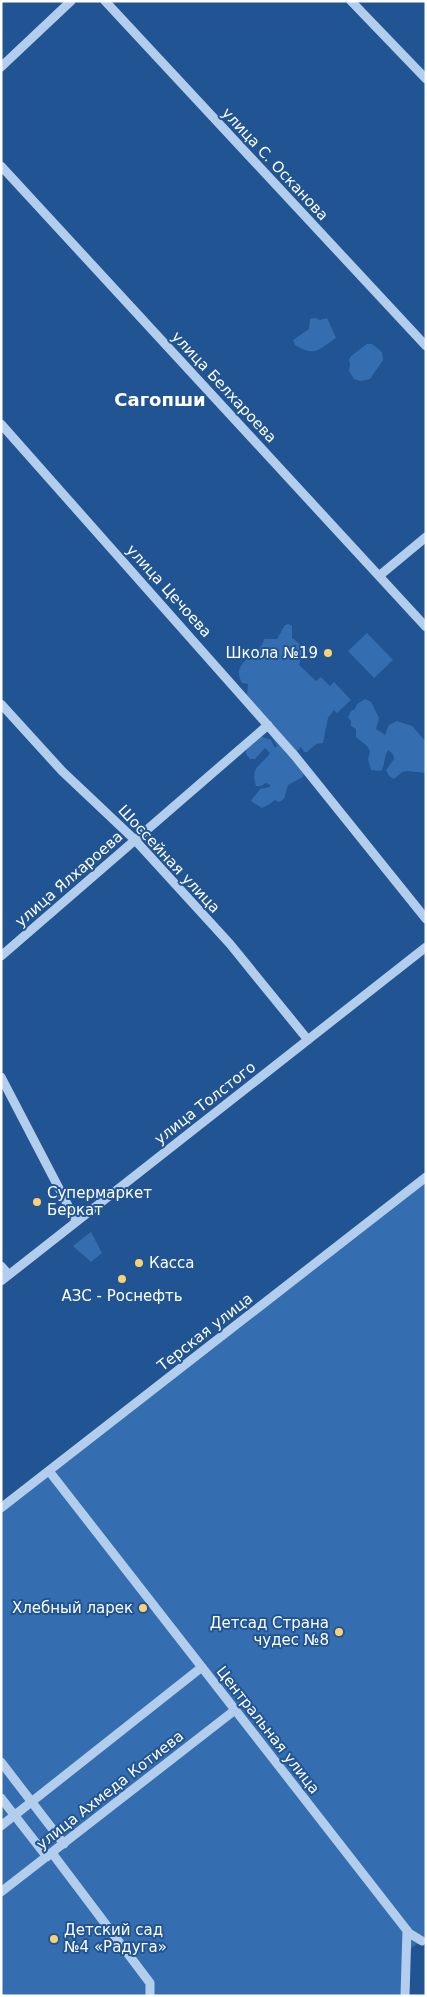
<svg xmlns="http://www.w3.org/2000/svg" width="427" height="1997" viewBox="0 0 427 1997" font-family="'DejaVu Sans',sans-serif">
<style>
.green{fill:#346eb0}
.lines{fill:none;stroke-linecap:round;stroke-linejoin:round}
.minor{stroke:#b3ceed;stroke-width:9}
.poi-dot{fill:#fad274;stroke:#215493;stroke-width:2}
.labels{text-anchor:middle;stroke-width:4;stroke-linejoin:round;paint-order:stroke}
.street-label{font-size:15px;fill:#fff;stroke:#215493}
.poi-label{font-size:15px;fill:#fff;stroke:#215493;text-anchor:end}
.quarter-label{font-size:18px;font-weight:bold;fill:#fff;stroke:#215493}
</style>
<rect width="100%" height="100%" fill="#215493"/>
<path class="green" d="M315 318 320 320 327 318 336 338C318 350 315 357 295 345L293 340 309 329 310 319Z
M367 344H372L382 352 383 360 370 379 361 381 354 379 349 371 350 364 349 360 351 356Z
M289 624 292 626V638C306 648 303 649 299 665L316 681 321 677 330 686 334 682 351 700 337 713 334 710 328 718 323 743 316 744 307 752H304L301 747 297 751 304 772 303 777 288 785 284 799 279 802 275 800 270 804 262 808 251 801 260 789 270 787V785L266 783 261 786H256C250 765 261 767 270 753L265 748 255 759H250L246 754V750L260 736 271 740 275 748 277 746 247 697 248 684 242 683C229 659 260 659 264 639H277L285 625Z
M367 633 393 660 374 678 348 651Z
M365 699 371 702 379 718 376 729 385 735 389 725 397 721 412 726 426 742 424 747 426 749V773L407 771 402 772 394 779 389 776 386 770 394 759 393 754 388 750C383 757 386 764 381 771L371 770 368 759 370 751 367 746 356 737V729L351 726V721L348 717 351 711 355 709 357 704Z
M426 1177V1937L406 1952 404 1996H1V1508Z
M91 1232 102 1253 91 1262 73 1246Z"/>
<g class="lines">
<path class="minor" d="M105 1 426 346
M351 1 426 79
M1 67 71 1
M1 166 426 627
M1 424 295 756 426 919
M379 576 426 537
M1 704 62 771 135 840 230 944 308 1040
M1 956 268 725
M1 1077 76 1221
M1 1266 9 1275
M1 1281 426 947
M49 1471 409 1933 422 1941
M1 1508 426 1177
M1 1762 64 1844
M1 1798 47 1857
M1 1826 202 1667
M52 1853 150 1983V1996
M1 1892 235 1710
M405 1996 407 1930"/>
</g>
<g class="poi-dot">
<circle cx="328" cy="653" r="5"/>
<circle cx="37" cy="1202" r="5"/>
<circle cx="139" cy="1263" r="5"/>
<circle cx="122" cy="1279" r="5"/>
<circle cx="143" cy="1608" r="5"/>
<circle cx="339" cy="1632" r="5"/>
<circle cx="54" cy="1939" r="5"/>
</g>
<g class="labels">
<g class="street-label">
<text transform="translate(275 164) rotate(47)" y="5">улица С. Осканова</text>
<text transform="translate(224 387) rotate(47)" y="5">улица Белхароева</text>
<text transform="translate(169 591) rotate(48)" y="5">улица Цечоева</text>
<text transform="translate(169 859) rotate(47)" y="5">Шоссейная улица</text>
<text transform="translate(69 879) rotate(-41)" y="5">улица Ялхароева</text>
<text transform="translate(205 1103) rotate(-38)" y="5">улица Толстого</text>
<text transform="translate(205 1332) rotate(-38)" y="5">Терская улица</text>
<text transform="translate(268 1730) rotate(52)" y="5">Центральная улица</text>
<text transform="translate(110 1790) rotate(-38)" y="5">улица Ахмеда Котиева</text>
</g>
<g class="poi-label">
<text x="318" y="658">Школа №19</text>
<text x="47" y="1198" text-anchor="start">Супермаркет<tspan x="47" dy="17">Беркат</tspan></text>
<text x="149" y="1268" text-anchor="start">Касса</text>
<text x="122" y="1301" text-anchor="middle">АЗС - Роснефть</text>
<text x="133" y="1613">Хлебный ларек</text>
<text x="329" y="1628">Детсад Страна<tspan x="329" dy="17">чудес №8</tspan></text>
<text x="64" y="1935" text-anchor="start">Детский сад<tspan x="64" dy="17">№4 «Радуга»</tspan></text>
</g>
<g class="quarter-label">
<text x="160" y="406">Сагопши</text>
</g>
</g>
<rect width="427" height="1997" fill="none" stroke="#ffffff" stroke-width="5"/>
</svg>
